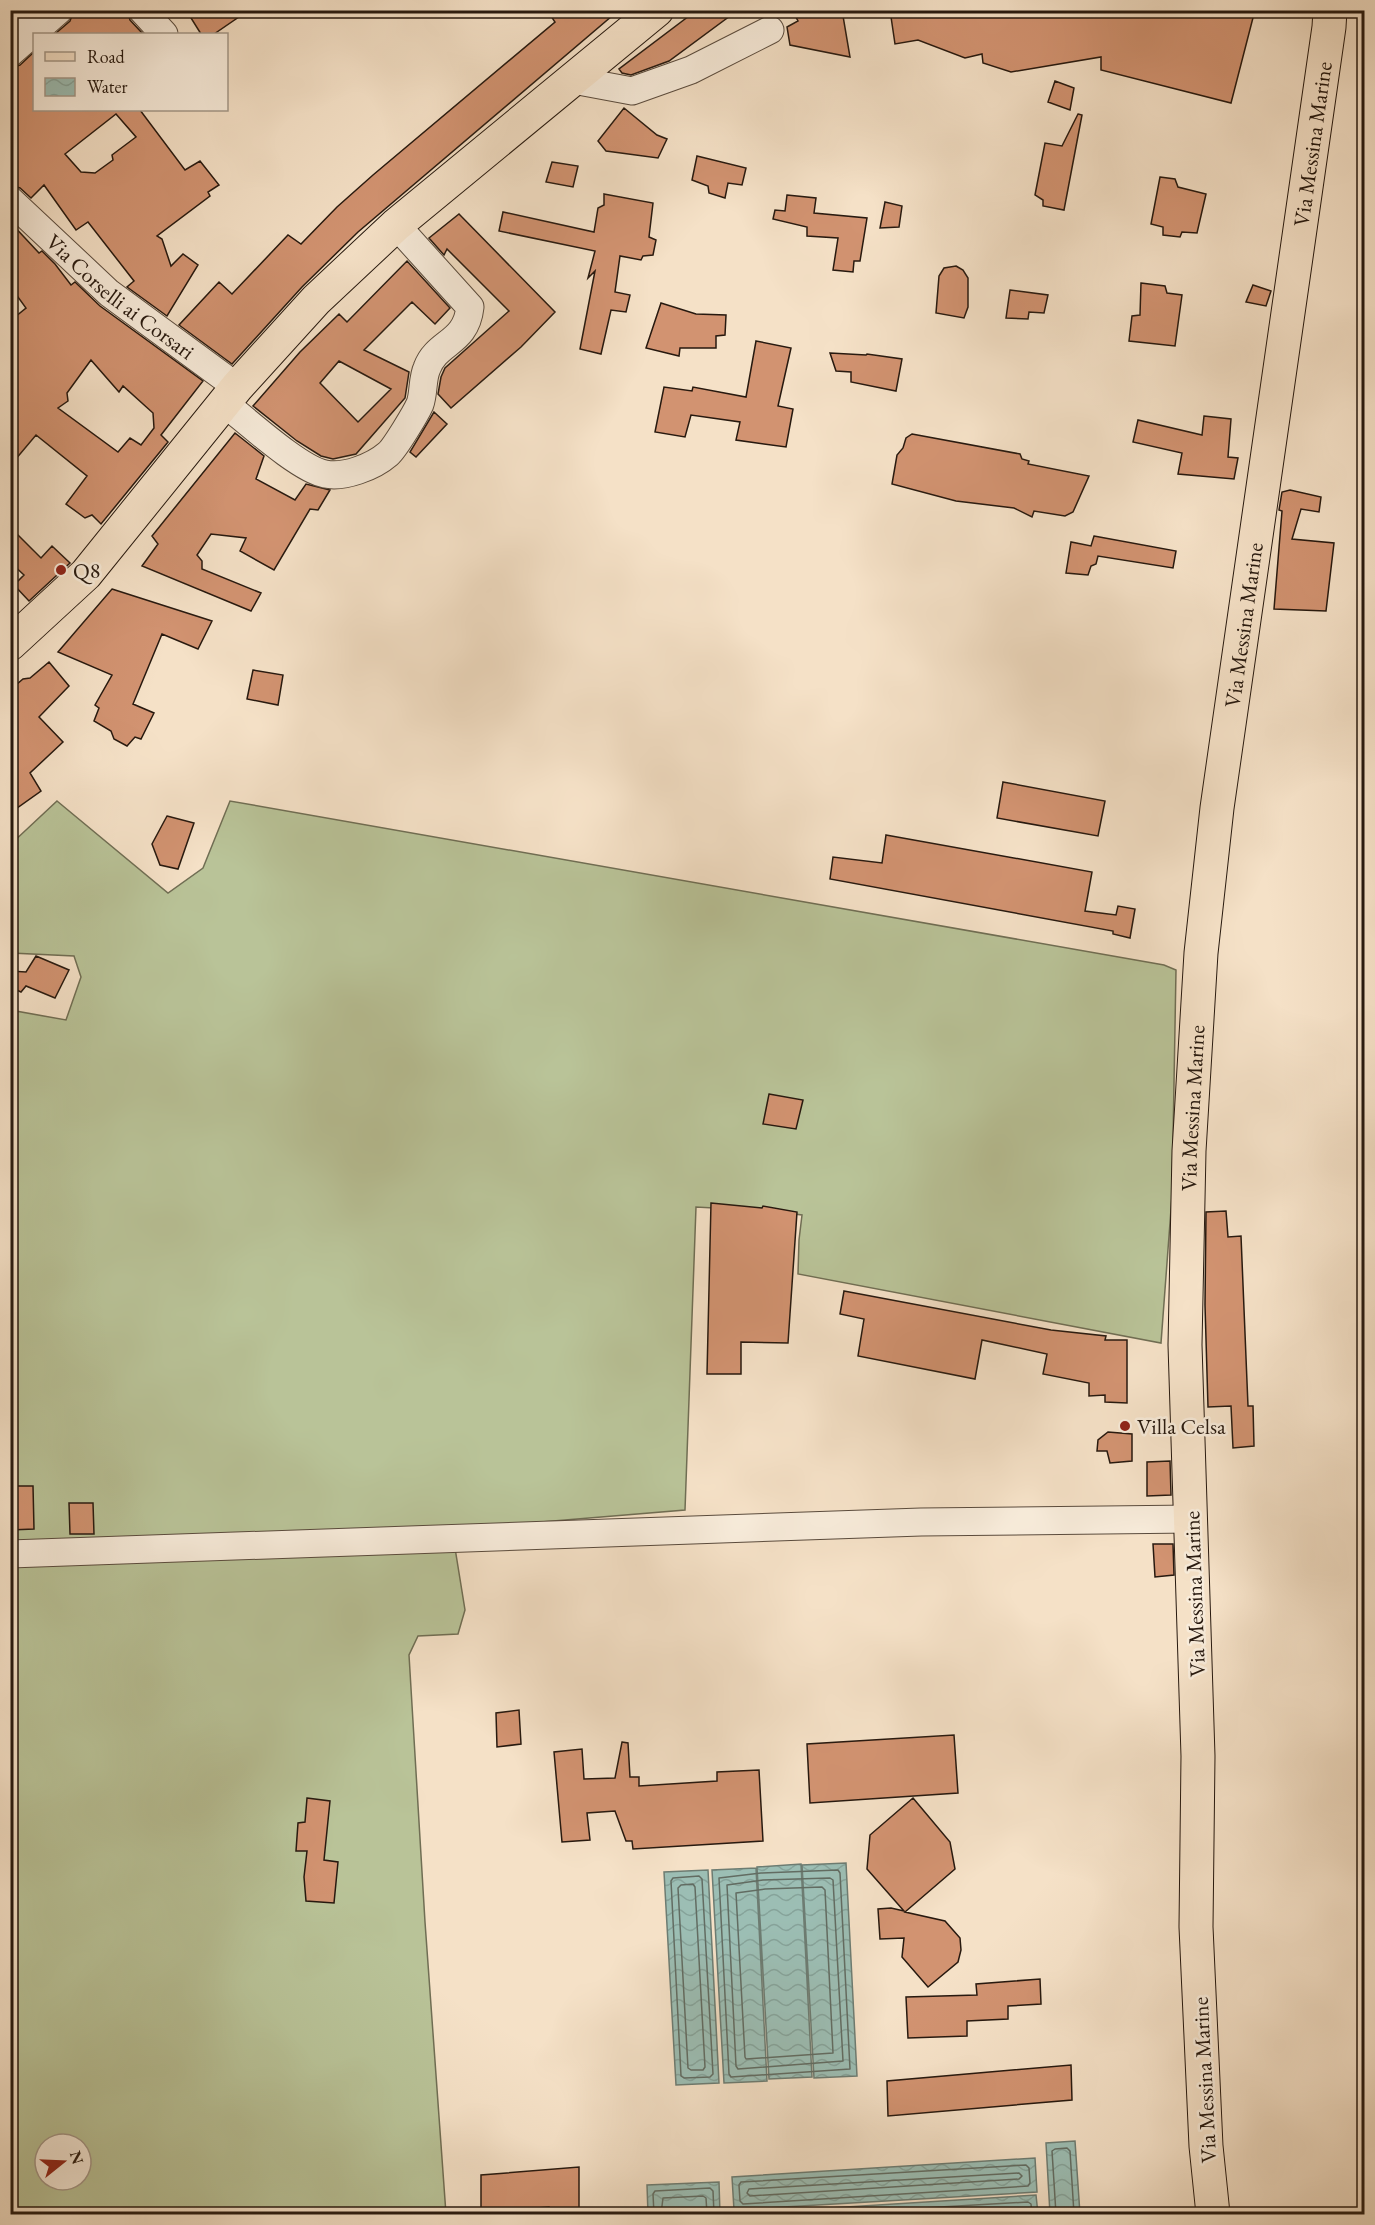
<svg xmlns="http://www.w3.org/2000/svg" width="1375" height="2225" viewBox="0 0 1375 2225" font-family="'EB Garamond',serif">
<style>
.grass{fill:#b9c398;stroke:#706e54;stroke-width:1.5;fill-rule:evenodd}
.water{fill:url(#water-waves);stroke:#6d7c72;stroke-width:1.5}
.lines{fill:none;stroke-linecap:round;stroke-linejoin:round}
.shore{stroke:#626c62;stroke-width:1.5}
.building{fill:#d29371;stroke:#27190f;stroke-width:1.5;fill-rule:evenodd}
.minor-casing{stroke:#5a4b3d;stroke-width:29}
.major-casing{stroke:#27190f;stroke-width:35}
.minor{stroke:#f8ecdb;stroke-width:27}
.major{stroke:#f5e1c7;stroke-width:33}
.poi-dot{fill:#8f2418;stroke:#f8ecdb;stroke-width:2}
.labels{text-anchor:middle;stroke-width:5;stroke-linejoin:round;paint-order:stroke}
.street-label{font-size:22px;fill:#27190f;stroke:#f8ecdb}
.poi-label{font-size:22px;fill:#27190f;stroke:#f8ecdb;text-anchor:start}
</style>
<defs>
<pattern id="water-waves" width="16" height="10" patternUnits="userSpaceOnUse" patternTransform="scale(1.5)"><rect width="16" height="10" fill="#9cbeb4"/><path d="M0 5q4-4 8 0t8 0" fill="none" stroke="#86a39a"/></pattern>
</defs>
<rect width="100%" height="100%" fill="#f5e1c7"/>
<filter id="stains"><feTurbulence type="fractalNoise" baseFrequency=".00333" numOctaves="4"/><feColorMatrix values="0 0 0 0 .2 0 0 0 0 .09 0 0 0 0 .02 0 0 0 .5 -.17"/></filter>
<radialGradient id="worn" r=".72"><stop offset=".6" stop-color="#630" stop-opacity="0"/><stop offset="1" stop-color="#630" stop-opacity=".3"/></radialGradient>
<path class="grass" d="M57 801 168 893 203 868 230 801 1164 965 1176 970 1172 1196 1161 1343 798 1274 799 1240 802 1215 770 1211 696 1207 685 1510 458 1529 455 1548 465 1610 458 1634 418 1636 409 1655 425 1922 446 2214H11L10 1010 66 1020 81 977 74 956 11 953V844ZM45 2144H81V2180H45Z"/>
<path class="water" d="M846 1863 857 2076 814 2078 802 1865Z
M801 1864 812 2077 769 2079 757 1867Z
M756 1868 767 2081 724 2083 712 1870Z
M708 1870 719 2083 676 2085 664 1872Z
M1075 2141 1080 2214H1050L1046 2143Z
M1035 2158 1037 2192 734 2210 732 2177Z
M719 2182 720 2214H648L647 2185Z
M1036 2195 1038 2214H734Z"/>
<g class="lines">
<path class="shore" d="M838 1870 840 1873 850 2069 731 2077 729 2074 719 1878 761 1873Z
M699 1876 702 1879 713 2074 710 2077 684 2078 681 2076 671 1881 673 1878Z
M830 1878 833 1880 843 2061 738 2069 736 2066 727 1885 763 1880Z
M693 1884 695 1887 705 2067 703 2070H691L688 2068 678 1888 681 1885Z
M822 1887 825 1890 833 2053 746 2059 745 2057 736 1893 765 1889Z
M1026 2165 1029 2168 1030 2183 1028 2186 743 2204 740 2201 739 2185 741 2182Z
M1019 2173 1022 2176 1019 2179 750 2196 747 2193 749 2189Z
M654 2214 653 2194 655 2191 710 2188 713 2191 714 2214
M661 2214 663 2198 703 2196 706 2198 707 2214
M819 2214 1028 2202 1031 2204 1032 2214
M943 2214 1021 2210 1024 2214
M1056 2214 1052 2151 1055 2149 1067 2148 1070 2151 1074 2214"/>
</g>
<path class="building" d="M74 10H127L130 20 143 34H55L70 21Z
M186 10H249L214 34H201Z
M547 10H619L358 232 302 287 232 364 179 325 219 282 232 294 288 235 301 244 337 207 373 175 555 22Z
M697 10H738L669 61 631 75 622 73 619 69Z
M792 10H842L850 57 790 45 787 27 798 21Z
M890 10H1255L1231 103 1101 70V57L1011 72 983 63 982 54 965 58 918 40 895 44Z
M34 52V110H140L185 170 200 161 219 185 208 192 210 196 157 236 162 239 171 266 183 254 198 265 167 316 127 287 134 281 88 222 76 230 44 185 31 198 20 188 10 185V68L20 65ZM116 114 136 137 112 155 113 160 95 173 81 172 65 154Z
M1055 81 1074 88 1070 110 1048 102Z
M624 108 657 135 667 139 658 158 606 151 598 141Z
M1078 114 1082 115 1064 210 1043 206V200L1035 195 1045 143 1062 146Z
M697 156 746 168 742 185 728 183 725 198 709 193 708 186 692 180Z
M552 162 578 166 573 187 546 182Z
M1160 177 1175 179 1178 187 1206 194 1197 233 1182 232 1180 237 1163 235V227L1151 224Z
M604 194 653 203 649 237 656 240 653 255 643 256 641 260 620 256 615 292 630 295 626 312 611 310 601 354 580 349 595 271 588 278 595 251 499 231 503 212 594 232 598 208 604 205Z
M787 195 816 198 814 213 867 218 860 261H854L853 272 833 270 838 238 807 236V227L773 219 775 210 785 211Z
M885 202 902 206 899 227 880 228Z
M459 214 555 312 521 347 451 408 438 394 441 377 445 368 509 311 447 249 444 255 429 238Z
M10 222 39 253 42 251 55 264 71 285 75 282 100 306 203 381 161 435 168 442 101 524 92 515 85 518 66 504 87 476 36 435 10 466V321L26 308 10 286ZM91 360 119 392 123 386 153 413 154 428 141 445 130 438 118 452 58 408 68 401 67 393Z
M407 261 450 308 435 324 412 302 364 350 409 372 405 398 356 454 333 459 321 456 297 441 253 406 300 352 339 314 347 322ZM339 361 391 389 358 422 320 383Z
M956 266 963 270 968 278V307L964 318 936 313 939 276 944 268Z
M1141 283 1165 286 1167 293 1182 295 1175 346 1129 341 1132 316 1140 315Z
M1253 285 1271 291 1266 306 1246 302Z
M1010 290 1048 295 1044 313 1029 312 1028 319 1006 318Z
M661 303 696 314 726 315 725 335 716 336V348H680L679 356 646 348Z
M756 341 791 348 778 406 793 409 786 447 736 440 740 422 691 415 685 437 655 432 664 387 692 391 693 387 746 397Z
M830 353 866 355 867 354 902 359 896 391 851 382V372L836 371Z
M434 412 447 424 416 457 410 452Z
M1204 416 1231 419 1228 457 1238 458 1234 479 1178 474 1182 453 1133 442 1138 420 1202 435Z
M235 433 264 456 256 479 295 500 306 484 330 490 318 510 310 509 274 570 240 551 246 538 211 534 197 555 202 561V569L261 593 251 611 142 566 158 544 152 536Z
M912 434 1020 454 1022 459 1029 461 1028 464 1089 476 1073 512 1065 516 1034 511 1032 517 1014 508 956 501 892 484 897 455 903 448 906 438Z
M1290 490 1321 497 1319 512 1301 509 1292 539 1334 543 1326 611 1274 609 1282 511 1279 510 1282 492Z
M18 535 41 558 52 546 70 563 29 601 14 585 24 575 10 562V542Z
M1094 536 1176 551 1173 568 1098 556 1096 564 1091 566 1088 575 1066 573 1071 542 1091 546Z
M112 589 212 621 198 649 162 634 133 704 154 713 141 739 135 737 127 746 114 739 111 731 94 721 99 708 95 705 112 675 58 652Z
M49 662 69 686 39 717 63 742 30 773 41 791 10 813V690L23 679 30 678Z
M253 670 283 675 278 705 247 699Z
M1003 782 1105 801 1098 836 997 818Z
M167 816 194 823 178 869 160 865 152 844Z
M886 835 1092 872 1085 911 1116 915 1118 906 1135 909 1130 938 1113 934V931L830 879 833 857 882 863Z
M36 956 69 970 55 998 26 986 21 992 10 987V971L26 972Z
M769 1094 803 1100 796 1129 763 1124Z
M711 1203 762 1208 763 1206 797 1212 788 1343 741 1342V1374H707Z
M1226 1211 1228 1237 1241 1236 1248 1406H1253L1254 1446 1233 1448 1231 1406 1208 1407 1205 1305 1206 1212Z
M844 1291 1051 1330 1106 1336 1105 1340H1127V1403L1105 1402V1395L1089 1396V1383L1043 1374 1047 1354 982 1340 975 1379 858 1356 864 1319 840 1314Z
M1108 1432 1132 1434V1461L1110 1463 1107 1451H1097L1098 1440Z
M1170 1461 1171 1495 1147 1496V1462Z
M10 1486H33L34 1529 10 1530Z
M69 1503H93L94 1534H70Z
M1153 1544H1173L1174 1575 1155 1577Z
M519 1710 521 1744 497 1747 496 1713Z
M954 1735 958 1793 810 1803 807 1744Z
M622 1742 628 1743 630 1777H639V1786L717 1781V1772L759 1770 763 1841 633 1849 632 1841H626L615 1811 587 1813 590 1840 562 1842 554 1752 582 1749 584 1779 615 1778Z
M307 1798 330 1801 324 1860 338 1862 334 1903 306 1901 304 1877 307 1851H296L298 1823 305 1822Z
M913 1798 950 1842 955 1869 905 1912 945 1921 960 1938 961 1950 958 1962 928 1987 902 1957 904 1938 880 1939 878 1909 891 1908 904 1911 867 1869 870 1835Z
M1040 1979 1041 2004 1008 2006V2019L967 2021V2036L908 2038 906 1997 977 1995 976 1984Z
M1071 2065 1072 2100 888 2116 887 2081Z
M579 2167V2214H550L549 2207 481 2212V2175Z"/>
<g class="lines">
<g class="minor-casing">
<g id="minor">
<path d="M12 10 33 34"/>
<path d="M142 10 164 34"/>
<path d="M10 53 59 10"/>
<path d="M573 80 632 91 691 70 770 30"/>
<path id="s1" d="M10 200 109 293 237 387"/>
<path d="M224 403C246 420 299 469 325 474 344 478 373 467 388 454 395 448 416 413 420 404 424 393 422 379 427 368 437 341 466 344 470 307L396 225"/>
<path d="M10 1554 921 1522 1192 1519"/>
</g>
</g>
<g class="major-casing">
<g id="major">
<path d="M10 644 86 574 237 387 316 300 396 225 657 10"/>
<path id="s2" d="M1213 2214 1206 2146 1196 1927 1198 1756 1185 1345 1189 1151 1201 953 1217 808 1329 27 1330 10"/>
</g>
</g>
<use href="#minor" class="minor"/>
<use href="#major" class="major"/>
</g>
<g class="poi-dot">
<circle cx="61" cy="570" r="6"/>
<circle cx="1125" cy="1426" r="6"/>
</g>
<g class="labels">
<g class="street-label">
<text dy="8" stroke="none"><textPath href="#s2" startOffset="2079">Via Messina Marine</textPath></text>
<text dy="8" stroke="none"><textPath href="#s1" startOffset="147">Via Corselli ai Corsari</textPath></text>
<text dy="8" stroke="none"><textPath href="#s2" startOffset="1593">Via Messina Marine</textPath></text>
<text dy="8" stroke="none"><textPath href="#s2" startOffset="1107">Via Messina Marine</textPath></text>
<text transform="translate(1194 1594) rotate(-92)" y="8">Via Messina Marine</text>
<text transform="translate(1204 2080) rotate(-93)" y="8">Via Messina Marine</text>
</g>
<g class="poi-label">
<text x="73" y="578">Q8</text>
<text x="1137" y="1434">Villa Celsa</text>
</g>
</g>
<rect width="1375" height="2225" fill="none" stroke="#f5e1c7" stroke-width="36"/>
<rect x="12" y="12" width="1351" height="2201" fill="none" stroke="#27190f" stroke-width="3"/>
<rect x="18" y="18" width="1339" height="2189" fill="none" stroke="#27190f" stroke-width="1.5"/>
<rect x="33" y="33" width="195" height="78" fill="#f8ecdb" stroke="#a49889" stroke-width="1.5"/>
<rect x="45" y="52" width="30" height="9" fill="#f5e1c7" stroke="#a49889" stroke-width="1.5"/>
<text x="87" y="63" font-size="18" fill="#27190f">Road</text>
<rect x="45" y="78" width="30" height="18" fill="url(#water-waves)" stroke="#a49889" stroke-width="1.5"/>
<text x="87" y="93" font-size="18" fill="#27190f">Water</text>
<g transform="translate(63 2162) rotate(72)"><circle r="28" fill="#f8ecdb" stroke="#a49889" stroke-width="1.5"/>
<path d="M0-4.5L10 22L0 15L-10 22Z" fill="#8f2418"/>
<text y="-9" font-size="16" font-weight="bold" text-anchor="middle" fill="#27190f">N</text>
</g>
<rect width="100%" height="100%" filter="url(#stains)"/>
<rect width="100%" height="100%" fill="url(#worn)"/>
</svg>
